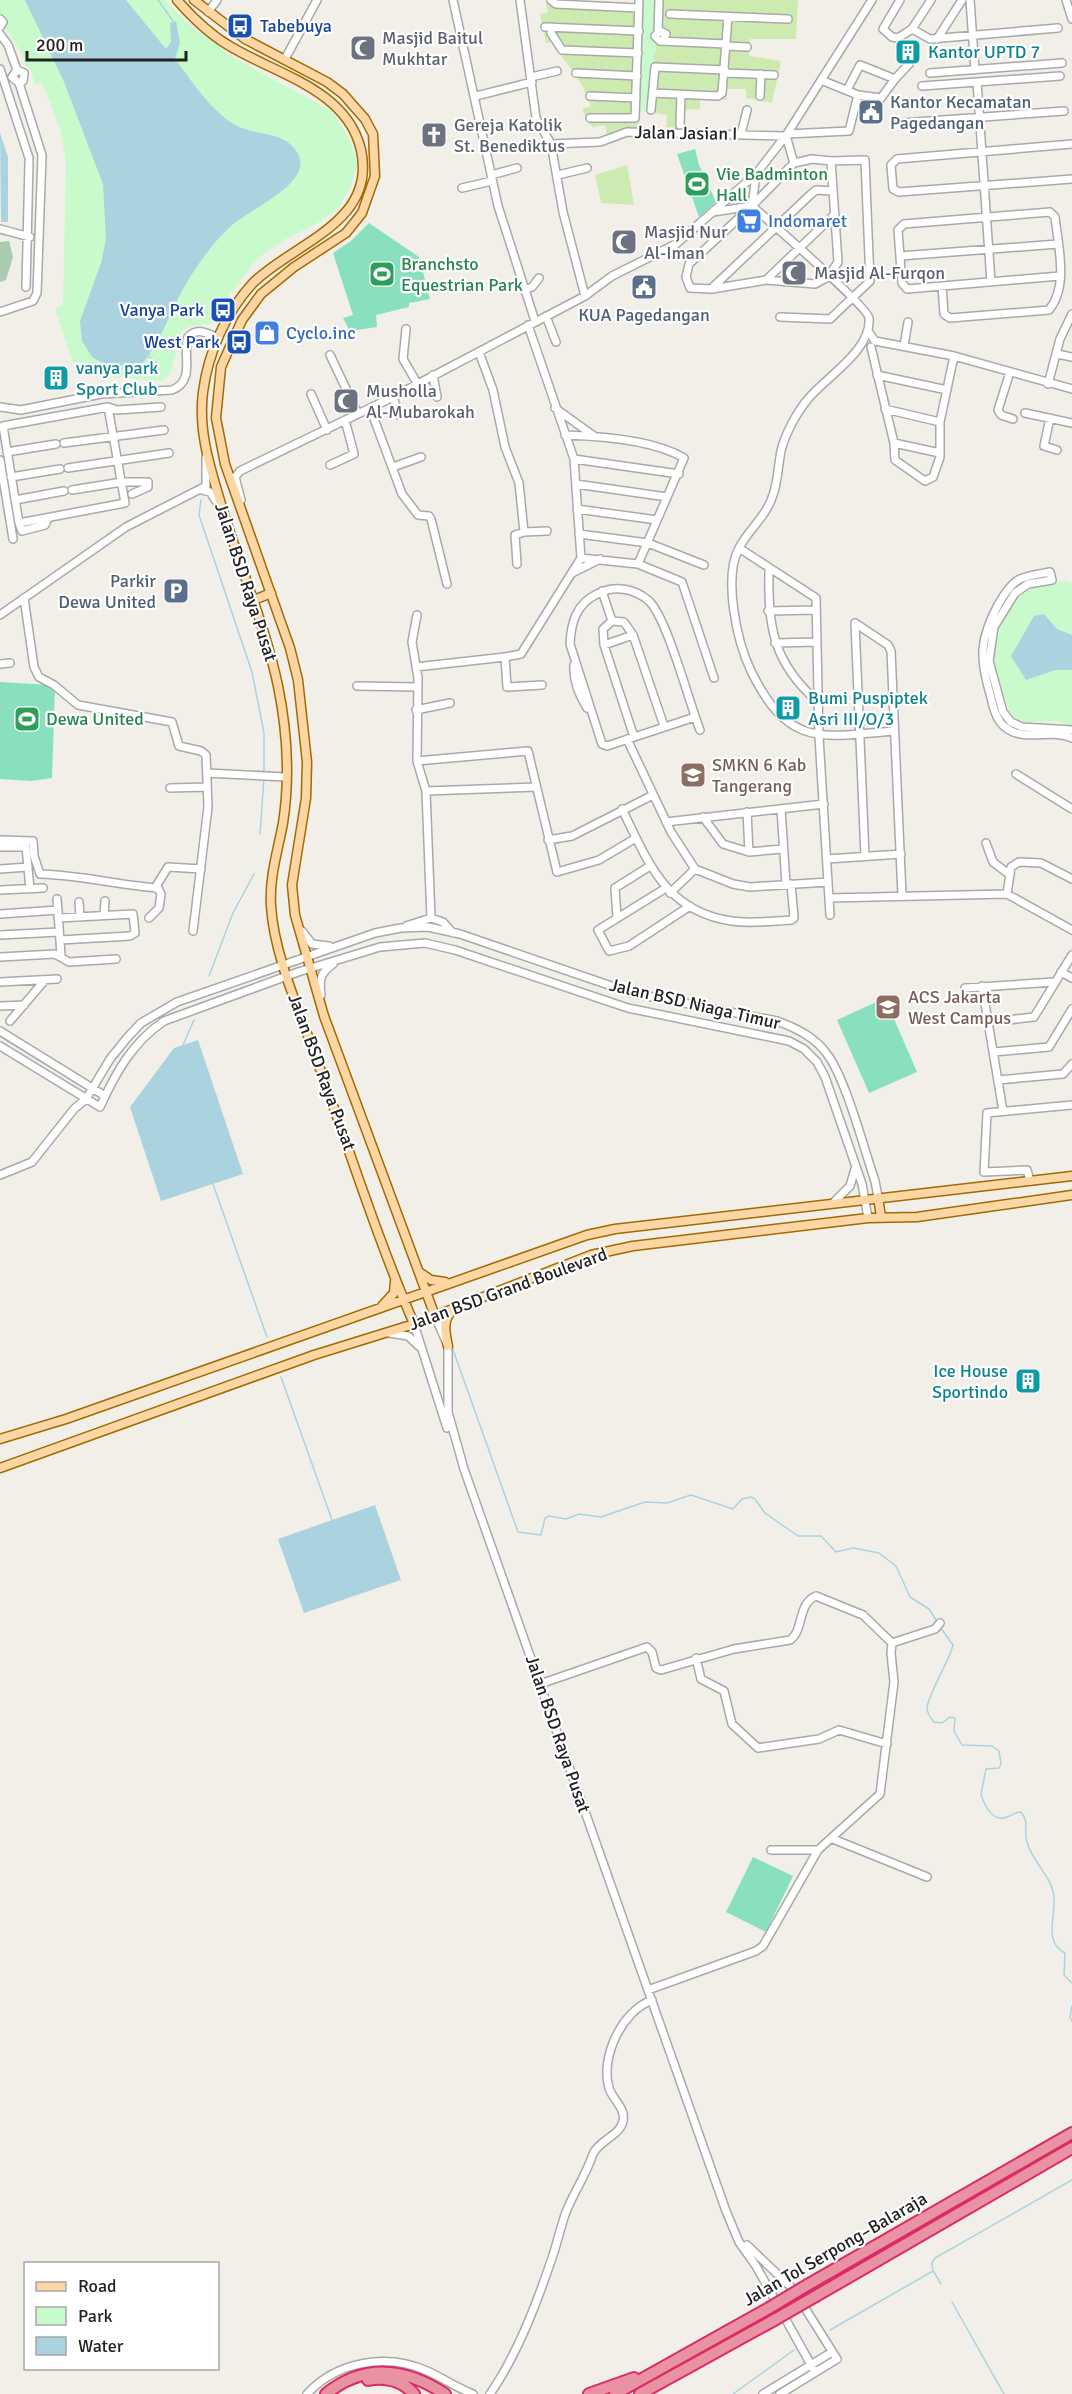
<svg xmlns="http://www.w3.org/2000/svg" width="1072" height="2394" viewBox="0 0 1072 2394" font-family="Signika,sans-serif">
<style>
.grass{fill:#cdebb0}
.cemetery{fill:#aacbaf}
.park{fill:#c8facc}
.pitch{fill:#88e0be}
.water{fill:#aad3df}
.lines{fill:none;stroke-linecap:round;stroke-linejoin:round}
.stream{stroke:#aad3df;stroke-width:1.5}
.minor-casing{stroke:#a9a9a9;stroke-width:10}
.major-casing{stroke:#a06b00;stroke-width:11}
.highway-casing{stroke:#dc2a67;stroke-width:14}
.minor{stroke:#fff;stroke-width:7}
.major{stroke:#fcd6a4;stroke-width:8}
.highway{stroke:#e892a2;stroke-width:10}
.highway-bridge-casing{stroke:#dc2a67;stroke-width:14;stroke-linecap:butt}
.highway-bridge{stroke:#e892a2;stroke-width:10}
.labels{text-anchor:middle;stroke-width:4.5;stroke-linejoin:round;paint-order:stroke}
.transit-label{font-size:18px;fill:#164399;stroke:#fff;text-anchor:end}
.worship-label{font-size:18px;fill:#5b616d;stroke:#fff;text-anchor:start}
.culture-label{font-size:18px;fill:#0d838f;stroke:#fff;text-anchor:start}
.service-label{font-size:18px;fill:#4e5e75;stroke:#fff;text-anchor:start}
.street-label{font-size:18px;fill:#222;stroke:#fff}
.leisure-label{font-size:18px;fill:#27864d;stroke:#fff;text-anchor:start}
.shop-label{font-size:18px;fill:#366cbe;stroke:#fff;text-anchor:start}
.education-label{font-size:18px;fill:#785e54;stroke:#fff;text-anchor:start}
</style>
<rect width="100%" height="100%" fill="#f2efe9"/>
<path class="grass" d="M545 0 553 6 635 11 637 26 634 29H549L557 49 635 57 633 116 591 120 633 122 640 111 639 130 627 127 607 136 605 125 592 127 582 109 591 106C583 81 566 64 552 42L546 43 540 14 548 12Z
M661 0H798L796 39H750L749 56 781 61 772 103 746 98V89H727V100L700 99V109L685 110 684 128H677V132L666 131 667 115 649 112 654 111 656 96 679 98 678 125 682 126 684 98 721 97 729 75 757 77 758 97H762L764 79 774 77 775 73 728 69 729 50 748 49V45L730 42V22L734 19 789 22 790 15 785 17 671 12 667 9V16L722 19 725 22 722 41 670 39 659 24Z
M556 30 636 34 635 51 564 48 554 35Z
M656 42 722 46 723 64 720 67 654 66 652 63Z
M656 69 718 71 721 74 720 93 656 90Z
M627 165 634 205 601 203 595 175Z"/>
<path class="cemetery" d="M9 241 13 257 6 280 0 282V242Z"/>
<path class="park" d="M0 0H165L185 21 231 56 333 112 350 140 358 163 351 185 339 208 318 223 284 240 258 258 229 295 214 323 192 326 182 331 170 375 161 381 86 375 80 361 73 363 56 312V308L63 305 66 161 60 129 42 82 35 85 31 70 26 67 21 52 5 28 6 20 0 15Z
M642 0H656L653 35 656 42V53L653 54 654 66 651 70 649 112 638 111Z
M1066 580 1072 583V725L1055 721 1023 722 1015 719 1008 708 995 666 993 653 999 629 1019 594 1033 588Z"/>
<path class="pitch" d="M695 149 699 165 716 202 699 217 677 154Z
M369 223 419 257 430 299 409 303V307L376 315 377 327 350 331 343 318 353 315 333 253 351 241Z
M0 682 50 685 55 688 52 778 31 781 0 779Z
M885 998 917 1072 869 1093 837 1020Z
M753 1857 793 1876 766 1932 726 1912Z"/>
<path class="water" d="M25 0H126L166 49 171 42 170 23 176 21 180 43 175 59C192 81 208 107 232 123 251 136 279 130 294 148 322 180 250 208 231 226 208 247 187 279 174 307 163 330 159 342 143 363L110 367 92 357 82 341 80 321 101 263 106 239 103 184 64 82Z
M0 133 8 157V222H1Z
M1044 614 1057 629 1072 635V670H1055L1026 680 1011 656 1034 616Z
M198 1040 243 1174 161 1201 130 1107 174 1048Z
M375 1505 401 1580 304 1613 278 1539Z"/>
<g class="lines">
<path class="stream" d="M158 0 173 21
M148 356 159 365
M201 500 199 515 252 672 264 733V773
M260 834 264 778
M209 976 233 913 254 874
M183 1045 194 1020
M213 1184 267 1337
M451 1344 518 1532 541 1535 545 1518 549 1516 566 1519 579 1514 601 1517 645 1502 667 1503 691 1495 733 1509 742 1499 751 1497 755 1499 765 1513 798 1536H821L836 1552 853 1548 879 1553 896 1566 910 1597 929 1609 938 1623
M281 1377 332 1520
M940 1627 953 1645C949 1662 926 1698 927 1709 928 1715 931 1718 934 1722L942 1723 950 1717 955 1718 954 1731 962 1745 992 1746 999 1751 1001 1764 999 1768 986 1769 981 1794C984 1805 993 1823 1007 1817 1013 1815 1014 1812 1021 1812 1030 1823 1023 1830 1027 1842 1032 1862 1052 1876 1054 1897 1056 1915 1043 1942 1065 1953L1064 1975 1072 1983
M1072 2006 1070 2017 1072 2021
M934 2272 941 2284
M952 2302 1004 2394
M830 2330 933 2271 932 2263 935 2258 1072 2180
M733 2394 794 2350"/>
<g class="minor-casing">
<path id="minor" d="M453 0 498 206 535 321
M520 0 536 118 551 144 563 212 585 296
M551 0 556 4 638 8
M900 0 883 29 892 37 898 38 912 29 931 0
M970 0 975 70
M1066 0 1072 19
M208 12 217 0
M670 14 788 19
M0 19 3 22 0 27
M545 27 639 31
M552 27 551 33 562 50 638 53
M912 29 930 39 1058 28
M658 32 659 0
M0 34 8 45 17 70 24 73 23 81 19 83 12 77 17 70
M937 39 962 0
M663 41 666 34 660 31 655 36 660 41 726 44
M726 46 747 47
M285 59 317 0
M0 69 29 158
M576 73 637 76
M725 73 774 75
M930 73 1062 63
M531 77 557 71
M977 82 991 282
M922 86 1060 76
M847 90 860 65 895 79 909 64 903 55
M653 93 718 96 722 93 728 17
M858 95 881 98 895 79
M476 96 532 82
M590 96 636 98
M760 96 761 74
M651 110 655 67 725 70
M590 118H635L639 0
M902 123 1064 111
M680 125 681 94
M741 134 747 110
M787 134 849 131 858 95 821 80
M551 144 600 142 627 132 786 136 794 163
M1072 144 897 159 891 165 893 189 899 192 1072 179
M812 159 831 161 838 262 828 277 815 284 766 280 712 289 690 288 686 277 689 264 752 206 794 163Z
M491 175 517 168
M558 175 587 168
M462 188 492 181
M752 206C768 220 868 307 869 318 872 350 826 377 808 399 797 412 785 434 781 451 778 466 778 481 773 495 766 517 749 529 739 548 723 578 737 642 751 671 789 748 820 737 894 731
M752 206 756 174
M713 212 752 206
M0 229 30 237
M900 256 1058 244
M766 280 835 214
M942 286 944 314 950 318 1049 310C1069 286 1058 245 1055 217L1050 212 904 224 898 230 902 283 907 289 1060 276
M26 287 29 162
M712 288 810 195 816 190 833 191
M524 290 532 287 539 278
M0 312 33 301 37 293 42 155 19 83
M546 316 556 342
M780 317 830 319 870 281 865 160 831 161
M528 325 574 459 581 558 521 654 505 657 507 687 542 685
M406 329 403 359 417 383
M868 331 875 341 954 356 1072 389
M904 346 908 322
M871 347 894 443 895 460 925 481 933 477 940 457V422L954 356
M479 352 493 390 505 447 519 483 524 532 515 535 517 564
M1057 354 1072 357
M330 355 358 414
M1010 372 998 410 1001 415 1013 419
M433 375 437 397
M877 375 947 390
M1048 384 1060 339 1072 314
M311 394 327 430
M393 397 399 415
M0 407 21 410 101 394 172 390C196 381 182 354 188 337 198 327 207 333 218 338
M108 407 125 503 19 523 3 426Z
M108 407 117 410 161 407
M370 408 402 494 418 515 429 516 431 519 447 584
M555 408 594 436
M885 409 940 422
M1025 413 1072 423
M1050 418 1044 446 1057 450
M565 435C600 436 654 440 684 458L638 564
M64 443 164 430
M894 443 940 453
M7 452 56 444
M574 459 679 474
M0 460 13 539
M330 465 354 454 345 420
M393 467 421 457
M68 468 169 453
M11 477 60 469
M576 484 667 497
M72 490 122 482H148V487L132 494
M202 490 210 492 222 510
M15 500 64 491
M241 500 235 477 240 471 393 397 585 296 612 276 676 244 756 174 787 134 872 0
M577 509 657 520
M19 523 22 531 45 525 48 518
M524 532 547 531
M579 534 648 543 704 565
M739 548 816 598 819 737 830 915
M581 558 638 564 682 582 714 678
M769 568C768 626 772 662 818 702
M572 573 600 559
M602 591 612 621
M24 598 34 667 39 677 54 685 78 705 172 722 179 746 201 751 206 755 208 807 193 931
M768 611 816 610
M0 615 126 527 206 486V457
M417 615 412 642 418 678 417 761 426 791 431 918
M855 623 888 645 891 651 902 895
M855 623 865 856
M775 643 817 642
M604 645 633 635
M0 664 10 663
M574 665C573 682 579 694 587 708
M416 667 505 657
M357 686 416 687
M416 710 450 703
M695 717 607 746 602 744 570 644C571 623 576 604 597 594 614 585 634 588 649 601 667 618 689 702 700 730
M1072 730 1022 727 1011 722 1003 712 989 661 994 627 1015 593 1028 584 1052 580 1050 572C1040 574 1027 575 1018 580 1009 586 1003 596 998 605 980 639 979 657 990 694 993 705 995 719 1005 727 1024 743 1051 728 1072 738
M634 737 604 645 603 629 612 621 624 622 633 635 664 726
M627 739 671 832 695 869 733 884 750 887 828 882
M417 761 528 751 557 872 599 860 636 838
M207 773 286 777
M1016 774 1072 809
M170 788 207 787
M426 791 536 787
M622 809C648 862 666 912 732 921 751 924 772 921 791 920L794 918 791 884
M781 809 786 884
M747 812 749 852
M703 817 723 844 749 852 783 849
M666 822 824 804
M0 840 33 841 34 856 40 874C80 875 118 885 158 888L161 894 159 908 149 918
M548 840 572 836 653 795
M986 843 993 862 1010 875
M0 847H26L30 889
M827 859 901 854
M0 869 28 867
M155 888 168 867 201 869
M666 888 598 930 609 951 629 946 690 906
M0 890 43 888
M670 893 695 869
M1007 894 1011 867 1019 862 1041 863 1072 879
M829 898 1007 894 1072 930
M57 899 61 955
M79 902 80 917
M0 914 58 910
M104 915 105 901
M617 917 615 888 650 866
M58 918 133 914 135 933 130 936 60 940
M406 926 431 918 443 922 453 933
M302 931 312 944 329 946
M0 935 59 932
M0 957 55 954 69 962 116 959
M1061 972 1072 978
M0 982 57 979
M982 986 1003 1111
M965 988 1055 982
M321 995C319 980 320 973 333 964
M0 1006 24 1005
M1008 1020 1034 1017 1072 955
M10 1021 45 980
M0 1031 105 1096
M0 1046 100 1107C116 1072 132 1043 164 1021L298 972 380 947 425 943 455 950 628 1008 789 1041 804 1049 817 1062 825 1077 862 1184 868 1218
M994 1052 1049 1047 1072 1009
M998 1080 1063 1074 1072 1064
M0 1175 32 1162 74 1109 86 1099 110 1059 127 1038 141 1023 177 1002 375 933 401 928 428 927 460 934 632 993 777 1021C796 1028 815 1037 827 1054 846 1079 864 1149 875 1181L878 1197
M1030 1181 1027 1170 984 1172 987 1113 1072 1105
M833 1203 850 1186 855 1169
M435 1316 448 1346V1412L464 1469 726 2211 739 2242 756 2266 815 2372
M414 1324 447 1428
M389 1333 408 1336 421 1348
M696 1658 701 1679 724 1691 732 1724 758 1748 819 1739 839 1730 887 1744
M540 1684 647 1647 652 1652 656 1668 661 1670 734 1649 790 1640C804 1631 797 1604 816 1596L863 1615 892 1643
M833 1839 927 1877
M771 1850H818
M648 1990 756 1951 763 1946 818 1850 880 1794 894 1682 891 1653 892 1643 935 1629 940 1623
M747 2245 793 2289 837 2359 780 2394
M307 2394C337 2361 387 2353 427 2371 443 2378 457 2388 473 2394
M490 2394C517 2355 536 2305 551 2261 557 2245 560 2228 566 2212 574 2192 586 2175 593 2154 599 2140 620 2136 623 2121 626 2108 612 2099 609 2088 600 2057 622 2011 652 2000
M763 2394 832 2352"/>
</g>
<g class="major-casing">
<path id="major" d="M177 0C192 17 208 33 228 45 275 74 347 89 361 150 377 223 293 243 253 283 226 312 208 353 203 392 198 431 210 467 221 504 239 565 265 624 278 686 287 730 290 778 283 823 278 850 269 878 271 906 274 957 302 1017 319 1066 350 1152 378 1240 414 1324
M194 0 245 39 327 82 343 94 365 119 373 134 375 176 362 213 346 233 294 267 261 294 242 320 221 367 216 418 225 464 290 648 298 680 307 762 306 798 292 885 295 915 324 1016 435 1316
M254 600 271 593
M878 1197 881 1217
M419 1272 431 1280 445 1282
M382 1306 394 1293 395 1281
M448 1346C445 1332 442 1320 453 1310
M0 1439 66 1419 587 1235 615 1229 1072 1176
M0 1468 314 1355 414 1324 591 1255 633 1246 868 1218 917 1217 1072 1195"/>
</g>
<g class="highway-casing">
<path id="highway" d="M809 2284 1072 2133
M816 2296 1072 2148
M368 2380C385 2376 403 2381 414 2394
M326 2394C364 2363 406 2368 445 2394
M589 2394 634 2378
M615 2394 769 2308
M640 2394 776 2319"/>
</g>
<use href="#minor" class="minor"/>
<use href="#major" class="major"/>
<use href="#highway" class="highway"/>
<g class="highway-bridge-casing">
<path id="highway-bridge" d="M769 2308 809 2284
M776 2319 816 2296"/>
</g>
<use href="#highway-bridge" class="highway-bridge"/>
</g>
<defs>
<g id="bus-square" transform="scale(1.35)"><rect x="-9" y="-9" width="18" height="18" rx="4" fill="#1a4fb4" stroke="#fff"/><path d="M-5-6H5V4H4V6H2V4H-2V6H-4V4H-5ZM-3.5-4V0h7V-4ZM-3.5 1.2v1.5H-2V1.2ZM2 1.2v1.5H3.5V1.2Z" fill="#fff"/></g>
<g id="mosque-square" transform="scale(1.35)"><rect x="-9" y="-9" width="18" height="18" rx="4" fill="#6b7280" stroke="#fff"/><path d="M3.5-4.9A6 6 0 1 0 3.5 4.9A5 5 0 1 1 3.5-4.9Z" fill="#fff"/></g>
<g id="building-square" transform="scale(1.35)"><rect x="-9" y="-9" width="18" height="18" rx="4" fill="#0f9aa8" stroke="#fff"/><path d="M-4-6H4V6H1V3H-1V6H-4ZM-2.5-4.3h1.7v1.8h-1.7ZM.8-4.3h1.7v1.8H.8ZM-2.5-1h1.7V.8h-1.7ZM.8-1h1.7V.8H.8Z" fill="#fff"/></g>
<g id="civic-square" transform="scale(1.35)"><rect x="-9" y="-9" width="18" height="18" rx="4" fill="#5c6f8a" stroke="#fff"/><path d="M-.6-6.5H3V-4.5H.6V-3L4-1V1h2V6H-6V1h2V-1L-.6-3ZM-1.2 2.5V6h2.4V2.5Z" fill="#fff"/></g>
<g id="church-square" transform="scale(1.35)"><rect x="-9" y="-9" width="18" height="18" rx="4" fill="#6b7280" stroke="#fff"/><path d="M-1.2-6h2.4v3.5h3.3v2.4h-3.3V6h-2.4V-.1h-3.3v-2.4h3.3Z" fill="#fff"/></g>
<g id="stadium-square" transform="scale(1.35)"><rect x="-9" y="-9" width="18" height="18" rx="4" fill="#2e9e5b" stroke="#fff"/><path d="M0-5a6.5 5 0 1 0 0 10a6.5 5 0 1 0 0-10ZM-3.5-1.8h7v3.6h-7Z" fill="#fff"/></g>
<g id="supermarket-square" transform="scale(1.35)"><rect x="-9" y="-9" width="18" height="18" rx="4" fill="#3f7fe0" stroke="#fff"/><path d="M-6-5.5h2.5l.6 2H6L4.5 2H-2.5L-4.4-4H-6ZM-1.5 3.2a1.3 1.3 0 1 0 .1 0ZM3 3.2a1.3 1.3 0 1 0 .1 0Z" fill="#fff"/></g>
<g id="shop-square" transform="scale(1.35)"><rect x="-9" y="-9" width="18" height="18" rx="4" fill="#3f7fe0" stroke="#fff"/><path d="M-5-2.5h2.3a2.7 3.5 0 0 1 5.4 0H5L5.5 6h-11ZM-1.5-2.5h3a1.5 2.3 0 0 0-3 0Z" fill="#fff"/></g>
<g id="parking-square" transform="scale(1.35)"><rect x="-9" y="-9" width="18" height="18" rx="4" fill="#5c6f8a" stroke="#fff"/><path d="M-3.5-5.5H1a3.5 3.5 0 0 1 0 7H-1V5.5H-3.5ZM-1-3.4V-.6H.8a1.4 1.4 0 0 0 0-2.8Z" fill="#fff"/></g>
<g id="school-square" transform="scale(1.35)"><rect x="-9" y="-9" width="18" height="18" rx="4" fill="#8d6e63" stroke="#fff"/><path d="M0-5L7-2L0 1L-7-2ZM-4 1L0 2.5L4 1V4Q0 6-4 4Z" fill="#fff"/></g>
</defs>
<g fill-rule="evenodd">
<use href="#bus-square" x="240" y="26"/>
<use href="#mosque-square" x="363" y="48"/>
<use href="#building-square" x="908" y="52"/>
<use href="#civic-square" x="871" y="112"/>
<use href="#church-square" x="434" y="135"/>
<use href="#stadium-square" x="697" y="184"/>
<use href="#supermarket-square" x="749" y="221"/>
<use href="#mosque-square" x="624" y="242"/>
<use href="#mosque-square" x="794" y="273"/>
<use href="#stadium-square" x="382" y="274"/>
<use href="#civic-square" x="644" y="287"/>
<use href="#bus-square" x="223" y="310"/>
<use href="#shop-square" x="267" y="333"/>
<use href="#bus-square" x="239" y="342"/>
<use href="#building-square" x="56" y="378"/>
<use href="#mosque-square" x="346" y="401"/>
<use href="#parking-square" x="176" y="591"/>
<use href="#building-square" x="788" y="708"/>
<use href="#stadium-square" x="27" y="719"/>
<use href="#school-square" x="693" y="775"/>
<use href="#school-square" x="888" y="1007"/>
<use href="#building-square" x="1028" y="1381"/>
</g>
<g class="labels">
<g class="transit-label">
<text x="260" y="32" text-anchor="start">Tabebuya</text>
<text x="204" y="316">Vanya Park</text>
<text x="220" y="348">West Park</text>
</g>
<g class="worship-label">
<text x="382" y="44">Masjid Baitul<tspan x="382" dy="21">Mukhtar</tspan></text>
<text x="454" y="131">Gereja Katolik<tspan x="454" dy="21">St. Benediktus</tspan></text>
<text x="644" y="238">Masjid Nur<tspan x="644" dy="21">Al-Iman</tspan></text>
<text x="814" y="279">Masjid Al-Furqon</text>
<text x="366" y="397">Musholla<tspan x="366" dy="21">Al-Mubarokah</tspan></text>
</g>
<g class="culture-label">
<text x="928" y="58">Kantor UPTD 7</text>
<text x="76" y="374">vanya park<tspan x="76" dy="21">Sport Club</tspan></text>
<text x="808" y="704">Bumi Puspiptek<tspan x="808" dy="21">Asri III/O/3</tspan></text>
<text x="1008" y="1377" text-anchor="end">Ice House<tspan x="1008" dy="21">Sportindo</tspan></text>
</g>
<g class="service-label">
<text x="890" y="108">Kantor Kecamatan<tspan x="890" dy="21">Pagedangan</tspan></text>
<text x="644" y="321" text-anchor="middle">KUA Pagedangan</text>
<text x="156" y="587" text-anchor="end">Parkir<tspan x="156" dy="21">Dewa United</tspan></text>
</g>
<g class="street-label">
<text transform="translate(686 133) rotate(1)" y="6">Jalan Jasian I</text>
<text transform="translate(246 582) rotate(72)" y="6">Jalan BSD Raya Pusat</text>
<text transform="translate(695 1004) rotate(13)" y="6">Jalan BSD Niaga Timur</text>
<text transform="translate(322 1072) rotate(70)" y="6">Jalan BSD Raya Pusat</text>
<text transform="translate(508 1289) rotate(-20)" y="6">Jalan BSD Grand Boulevard</text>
<text transform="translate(558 1734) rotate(71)" y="6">Jalan BSD Raya Pusat</text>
<text transform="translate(835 2249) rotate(-30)" y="6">Jalan Tol Serpong–Balaraja</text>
</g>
<g class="leisure-label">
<text x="716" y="180">Vie Badminton<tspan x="716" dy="21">Hall</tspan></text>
<text x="401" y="270">Branchsto<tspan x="401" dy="21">Equestrian Park</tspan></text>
<text x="46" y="725">Dewa United</text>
</g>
<g class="shop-label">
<text x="768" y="227">Indomaret</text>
<text x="286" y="339">Cyclo.inc</text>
</g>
<g class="education-label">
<text x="712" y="771">SMKN 6 Kab<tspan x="712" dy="21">Tangerang</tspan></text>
<text x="908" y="1003">ACS Jakarta<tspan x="908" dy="21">West Campus</tspan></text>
</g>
</g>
<rect x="24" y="2262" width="195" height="108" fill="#ffffff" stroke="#a7a7a7" stroke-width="1.5"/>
<rect x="36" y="2282" width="30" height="9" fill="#fcd6a4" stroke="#a7a7a7" stroke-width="1.5"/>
<text x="78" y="2292" font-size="18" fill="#222222">Road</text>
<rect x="36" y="2307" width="30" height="18" fill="#c8facc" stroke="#a7a7a7" stroke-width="1.5"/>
<text x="78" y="2322" font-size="18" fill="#222222">Park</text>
<rect x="36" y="2337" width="30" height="18" fill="#aad3df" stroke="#a7a7a7" stroke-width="1.5"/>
<text x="78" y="2352" font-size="18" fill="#222222">Water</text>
<path d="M27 51v9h159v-9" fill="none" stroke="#222222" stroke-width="3"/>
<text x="36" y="51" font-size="18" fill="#222222" stroke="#ffffff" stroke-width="4.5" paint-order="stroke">200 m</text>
</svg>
